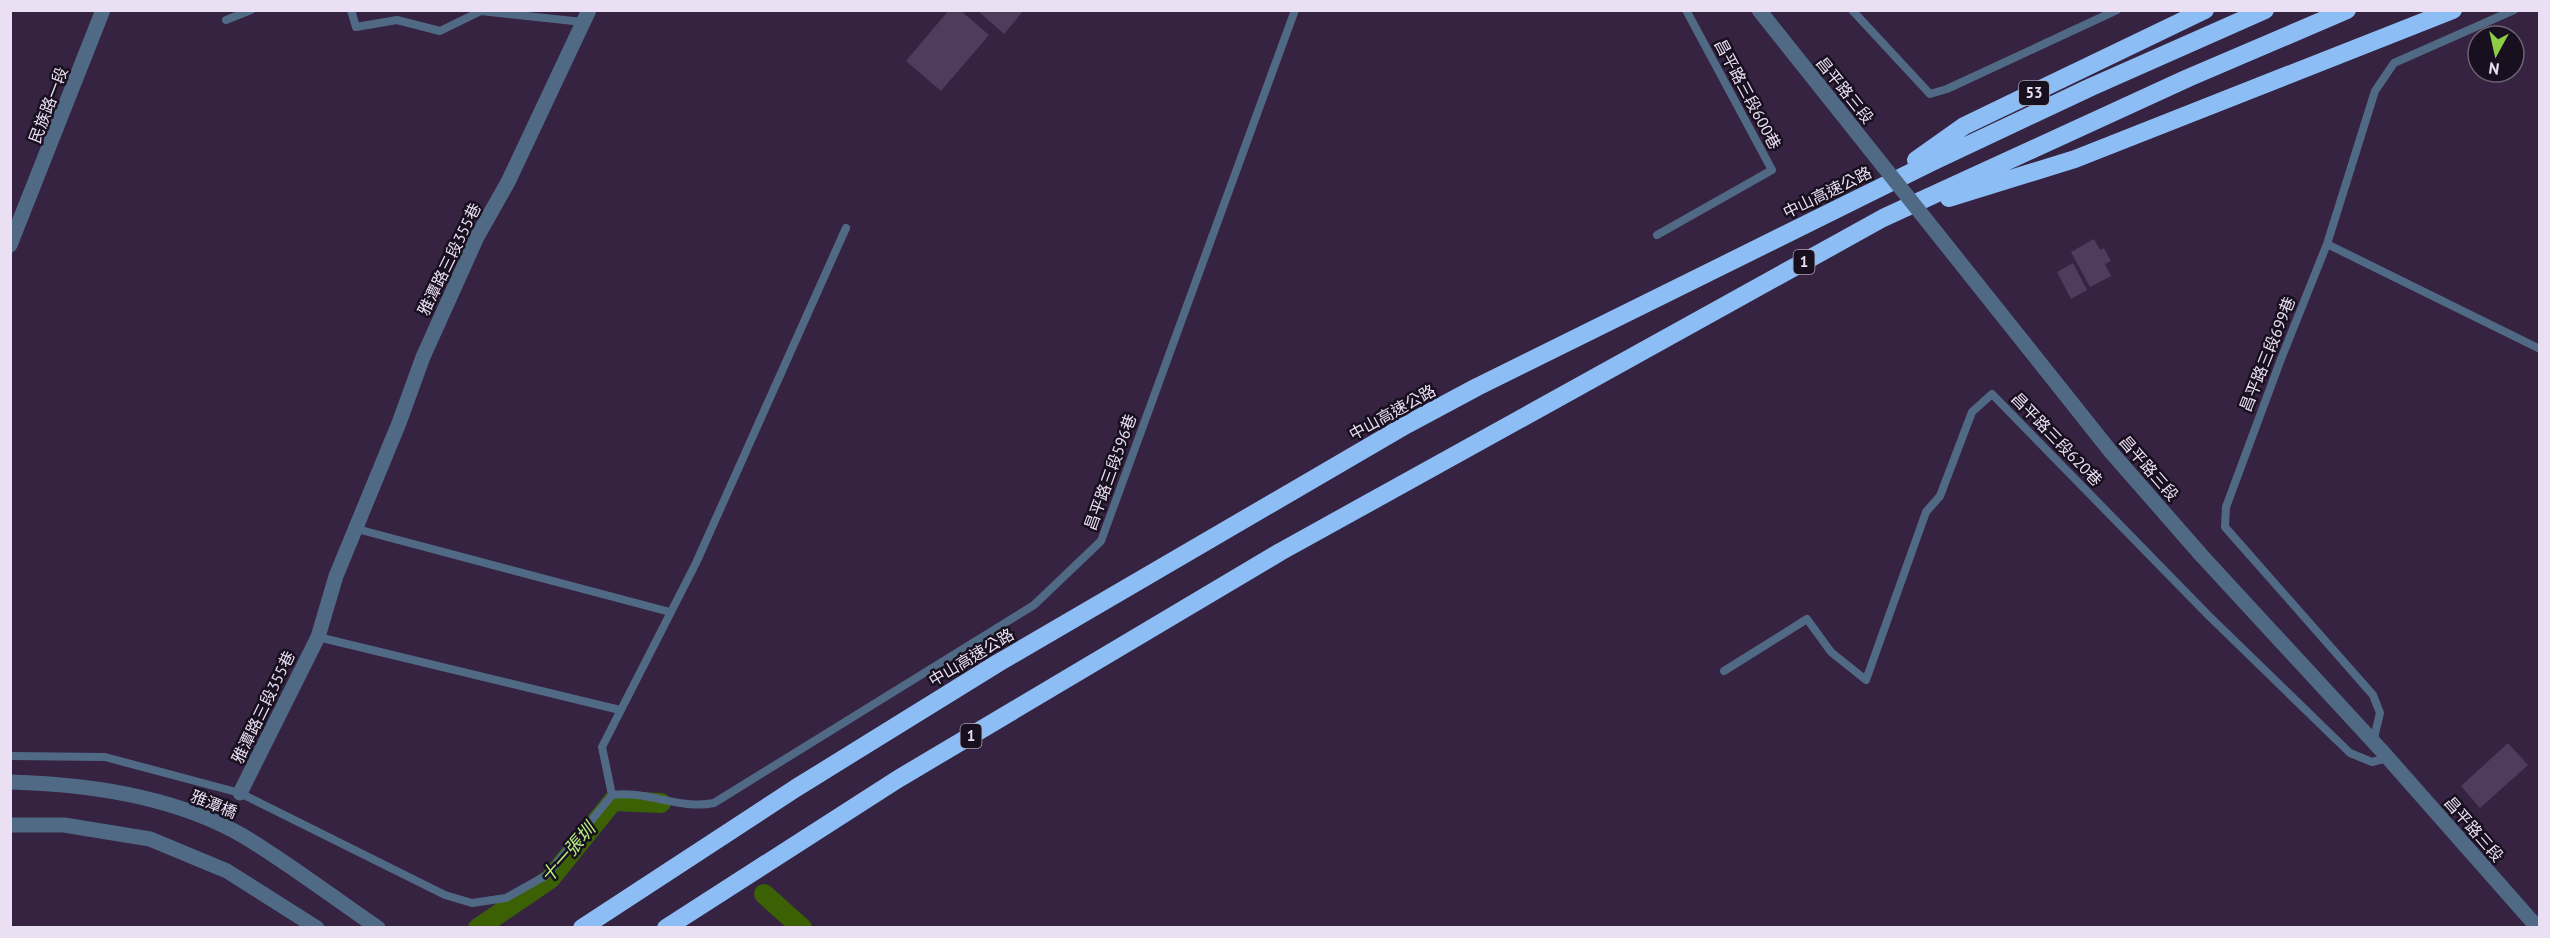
<svg xmlns="http://www.w3.org/2000/svg" width="2550" height="938" viewBox="0 0 2550 938" font-family="'PT Sans','Noto Sans TC',sans-serif">
<style>
.lines{fill:none;stroke-linecap:round;stroke-linejoin:round}
.canal{stroke:#3c6105;stroke-width:20}
.building{fill:#4f3c5c}
.service{stroke:#506a86;stroke-width:8}
.minor{stroke:#506a86;stroke-width:15}
.tertiary{stroke:#506a86;stroke-width:15}
.motorway{stroke:#8cbef5;stroke-width:18}
.tertiary-bridge{stroke:#506a86;stroke-width:15}
.labels{text-anchor:middle;stroke-width:5;stroke-linejoin:round;paint-order:stroke}
.shield{fill:#18101e;stroke:#aba1b3;stroke-width:1.5}
.shield-label{font-size:15px;font-weight:bold;fill:#eadff3}
.street-label{font-size:16px;fill:#eadff3;stroke:#18101e}
.water-label{font-size:18px;font-style:italic;fill:#b8f083;stroke:#18101e}
</style>
<rect width="100%" height="100%" fill="#352341"/>
<g class="lines">
<path class="canal" d="M764 894 802 928
M478 928 550 879 613 801 661 803"/>
</g>
<path class="building" d="M949 10H960L989 35 941 91 906 61Z
M977 10H1024L1004 34Z
M2094 239 2100 250 2104 248 2111 261 2105 264 2111 276 2090 287 2071 252Z
M2073 263 2087 290 2071 299 2057 272Z
M2508 743 2528 765 2480 808 2461 786Z"/>
<g class="lines">
<path class="service" d="M351 10 356 27 397 20 440 31 481 11 583 22
M1852 10 1930 94 1947 89 2117 10
M226 20 251 10
M1657 235 1772 170 1686 10
M2327 244 2540 349
M357 529 670 612
M318 637 620 710
M1724 671 1807 619 1831 652 1866 680 1926 512 1940 496 1972 412 1992 394 2209 616 2350 753 2372 762 2388 758
M2373 742 2380 713 2373 695 2225 527 2226 507 2281 359 2327 244 2375 91 2394 63 2514 10
M10 756 105 757 240 793 445 895 472 903 506 898 547 875 612 795 602 747 696 563 846 228
M612 795C646 790 680 810 714 803L1034 605 1101 541 1295 10"/>
<path class="minor" d="M10 245 103 10
M240 793 318 637 336 576 399 423 423 357 477 237 508 182 589 10"/>
<path class="tertiary" d="M2111 452 2202 556 2381 750 2538 928
M10 782C88 784 177 797 245 837 291 865 334 898 378 928
M10 825H64L150 839 227 871 317 928"/>
<path class="motorway" d="M1916 160 1964 126 2205 10
M1949 198 2075 159 2453 10
M582 928 796 788 998 663 1406 425 1477 387 1932 162 2091 87 2265 10
M666 928 898 779 1280 552 1883 218 2188 78 2347 10"/>
<path class="tertiary-bridge" d="M1759 10 2111 452"/>
</g>
<g class="labels">
<g class="shield">
<rect x="2019" y="81" width="30" height="24" rx="4.5"/>
<rect x="1793.5" y="250" width="21" height="24" rx="4.5"/>
<rect x="960.5" y="724" width="21" height="24" rx="4.5"/>
</g>
<g class="shield-label">
<text x="2034" y="98">53</text>
<text x="1804" y="267">1</text>
<text x="971" y="741">1</text>
</g>
<g class="street-label">
<text transform="translate(1845 90) rotate(51)" y="6">昌平路三段</text>
<text transform="translate(1748 94) rotate(62)" y="6">昌平路三段600巷</text>
<text transform="translate(48 105) rotate(-69)" y="6">民族路一段</text>
<text transform="translate(1827 192) rotate(-26)" y="6">中山高速公路</text>
<text transform="translate(449 259) rotate(-64)" y="6">雅潭路三段355巷</text>
<text transform="translate(2267 354) rotate(-68)" y="6">昌平路三段699巷</text>
<text transform="translate(1392 412) rotate(-29)" y="6">中山高速公路</text>
<text transform="translate(2057 439) rotate(46)" y="6">昌平路三段620巷</text>
<text transform="translate(2149 468) rotate(49)" y="6">昌平路三段</text>
<text transform="translate(1110 472) rotate(-70)" y="6">昌平路三段596巷</text>
<text transform="translate(971 657) rotate(-31)" y="6">中山高速公路</text>
<text transform="translate(263 707) rotate(-64)" y="6">雅潭路三段355巷</text>
<text transform="translate(214 804) rotate(22)" y="6">雅潭橋</text>
<text transform="translate(2474 829) rotate(49)" y="6">昌平路三段</text>
</g>
<g class="water-label">
<text transform="translate(568 853) rotate(-49)" y="6">十一張圳</text>
</g>
</g>
<rect width="2550" height="938" fill="none" stroke="#eadff3" stroke-width="24"/>
<g transform="translate(2496 54) rotate(188)"><circle r="28" fill="#18101e" stroke="#6c6373" stroke-width="1.5"/>
<path d="M0-4.5L10 22L0 15L-10 22Z" fill="#8dce44"/>
<text y="-9" font-size="16" font-weight="bold" text-anchor="middle" fill="#eadff3">N</text>
</g>
</svg>
